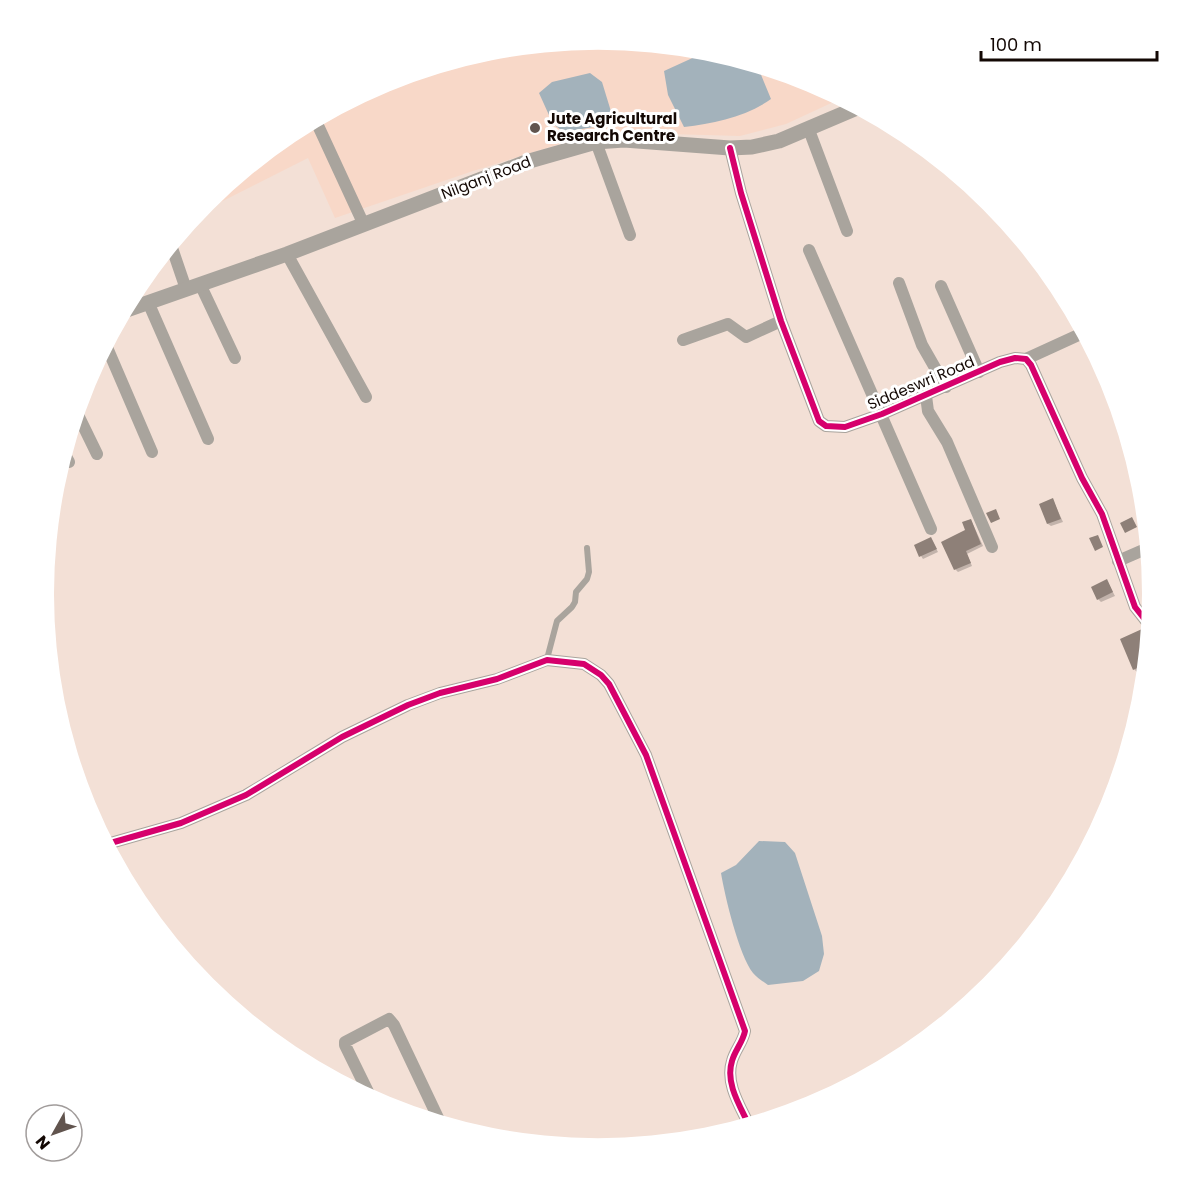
<svg xmlns="http://www.w3.org/2000/svg" width="1197" height="1187" viewBox="0 0 1197 1187" font-family="Poppins,sans-serif">
<style>
.built{fill:#f8d8c8}
.water{fill:#a3b2bb}
.shadow{fill:#0003}
.building{fill:#8e8078}
.lines{fill:none;stroke-linecap:round;stroke-linejoin:round}
.service{stroke:#a9a49d;stroke-width:6}
.minor{stroke:#a9a49d;stroke-width:12}
.tertiary{stroke:#a9a49d;stroke-width:15}
.cycleway-casing{stroke:#fff;stroke-width:10}
.cycleway{stroke:#d6006c;stroke-width:6}
.poi-dot{fill:#61544e;stroke:#fff;stroke-width:2}
.labels{text-anchor:middle;stroke-width:6;stroke-linejoin:round;paint-order:stroke}
.poi-label{font-size:15px;font-weight:bold;fill:#130804;stroke:#fff;text-anchor:start}
.street-label{font-size:15px;fill:#130804;stroke:#fff}
</style>
<rect width="100%" height="100%" fill="#f3e0d6"/>
<path class="built" d="M598 39 707 50 811 81 842 98 786 124 740 136 598 132 473 171 335 218 308 158 203 211 201 208 207 201 291 132 387 81 491 50Z"/>
<path class="water" d="M710 50 757 65 771 99C746 117 714 123 684 127L668 95 664 71Z
M590 73 602 82 613 118 600 126 564 132 553 124 539 93 552 82Z
M759 841 785 842 795 853 822 936 824 954 819 971 803 981 768 985C764 982 757 978 753 973 739 955 725 897 721 873L736 865Z"/>
<path class="shadow" d="M1053 500 1063 522 1051 526 1048 524Z
M971 520 983 546 967 554 972 566 958 572 955 569Z
M931 539 938 552 923 559 921 556Z
M1107 581 1115 596 1101 602 1098 599Z
M1142 631 1148 640 1145 671 1139 674 1134 669Z"/>
<path class="building" d="M1053 498 1061 519 1047 524 1039 504Z
M996 509 1000 519 991 523 986 513Z
M1132 517 1137 527 1125 533 1120 523Z
M971 519 981 544 966 551 971 563 954 570 941 542 965 530 962 522Z
M1098 535 1103 547 1095 551 1089 538Z
M931 537 937 549 919 557 914 545Z
M1107 579 1113 592 1097 600 1091 587Z
M1142 629 1148 643 1146 664 1133 670 1120 639Z"/>
<g class="lines">
<path class="service" d="M547 659 557 621 572 607 575 602 576 592 587 579 589 572 587 548"/>
<path class="minor" d="M315 119 364 225
M809 130 847 231
M596 142 630 235
M730 148 741 193 781 321 819 421 826 426 845 427 882 414 1000 362 1015 358 1026 359 1031 365 1082 478 1102 514 1135 607 1150 626
M171 245 186 289
M809 250 931 529
M287 254 366 397
M899 283 922 345 946 387
M200 284 235 358
M941 286 979 372
M148 302 208 439
M683 340 728 324 746 337 781 321
M106 345 152 452
M1026 359 1085 332
M926 396 928 411 947 442 992 547
M77 413 97 454
M64 453 69 462
M1118 561 1148 548
M107 844 181 823 246 795 342 737 408 705 440 693 497 679 547 660 584 664 601 675 609 684 646 755 745 1031C743 1042 735 1050 732 1061 725 1083 740 1106 749 1125
M371 1098 345 1045V1042L389 1019 394 1025 440 1122"/>
<path class="tertiary" d="M124 311 287 254 526 162 596 142 624 140 730 148 752 147 779 141 859 107"/>
<g class="cycleway-casing">
<path id="cycleway" d="M730 148 741 193 781 321 819 421 826 426 845 427 882 414 1000 362 1015 358 1026 359 1031 365 1082 478 1102 514 1135 607 1150 626
M107 844 181 823 246 795 342 737 408 705 440 693 497 679 547 660 584 664 601 675 609 684 646 755 745 1031C743 1042 735 1050 732 1061 725 1083 740 1106 749 1125"/>
</g>
<use href="#cycleway" class="cycleway"/>
</g>
<circle class="poi-dot" cx="535" cy="128" r="6"/>
<g class="labels">
<g class="poi-label">
<text x="547" y="124">Jute Agricultural<tspan x="547" dy="17">Research Centre</tspan></text>
</g>
<g class="street-label">
<text transform="translate(486 178) rotate(-21)" y="5">Nilganj Road</text>
<text transform="translate(921 383) rotate(-23)" y="5">Siddeswri Road</text>
</g>
</g>
<path d="M0 0H1197V1187H0ZM54 594a544 544 0 1 1 1088 0a544 544 0 1 1-1088 0Z" fill="#fff" fill-rule="evenodd"/>
<g transform="translate(54 1133) rotate(230)"><circle r="28" fill="#ffffff" stroke="#a19c9b" stroke-width="1.5"/>
<path d="M0-4.5L10 22L0 15L-10 22Z" fill="#61544e"/>
<text y="-9" font-size="16" font-weight="bold" text-anchor="middle" fill="#130804">N</text>
</g>
<path d="M981 51v9h176v-9" fill="none" stroke="#130804" stroke-width="3"/>
<text x="990" y="51" font-size="18" fill="#130804" stroke="#ffffff" stroke-width="4.5" paint-order="stroke">100 m</text>
</svg>
